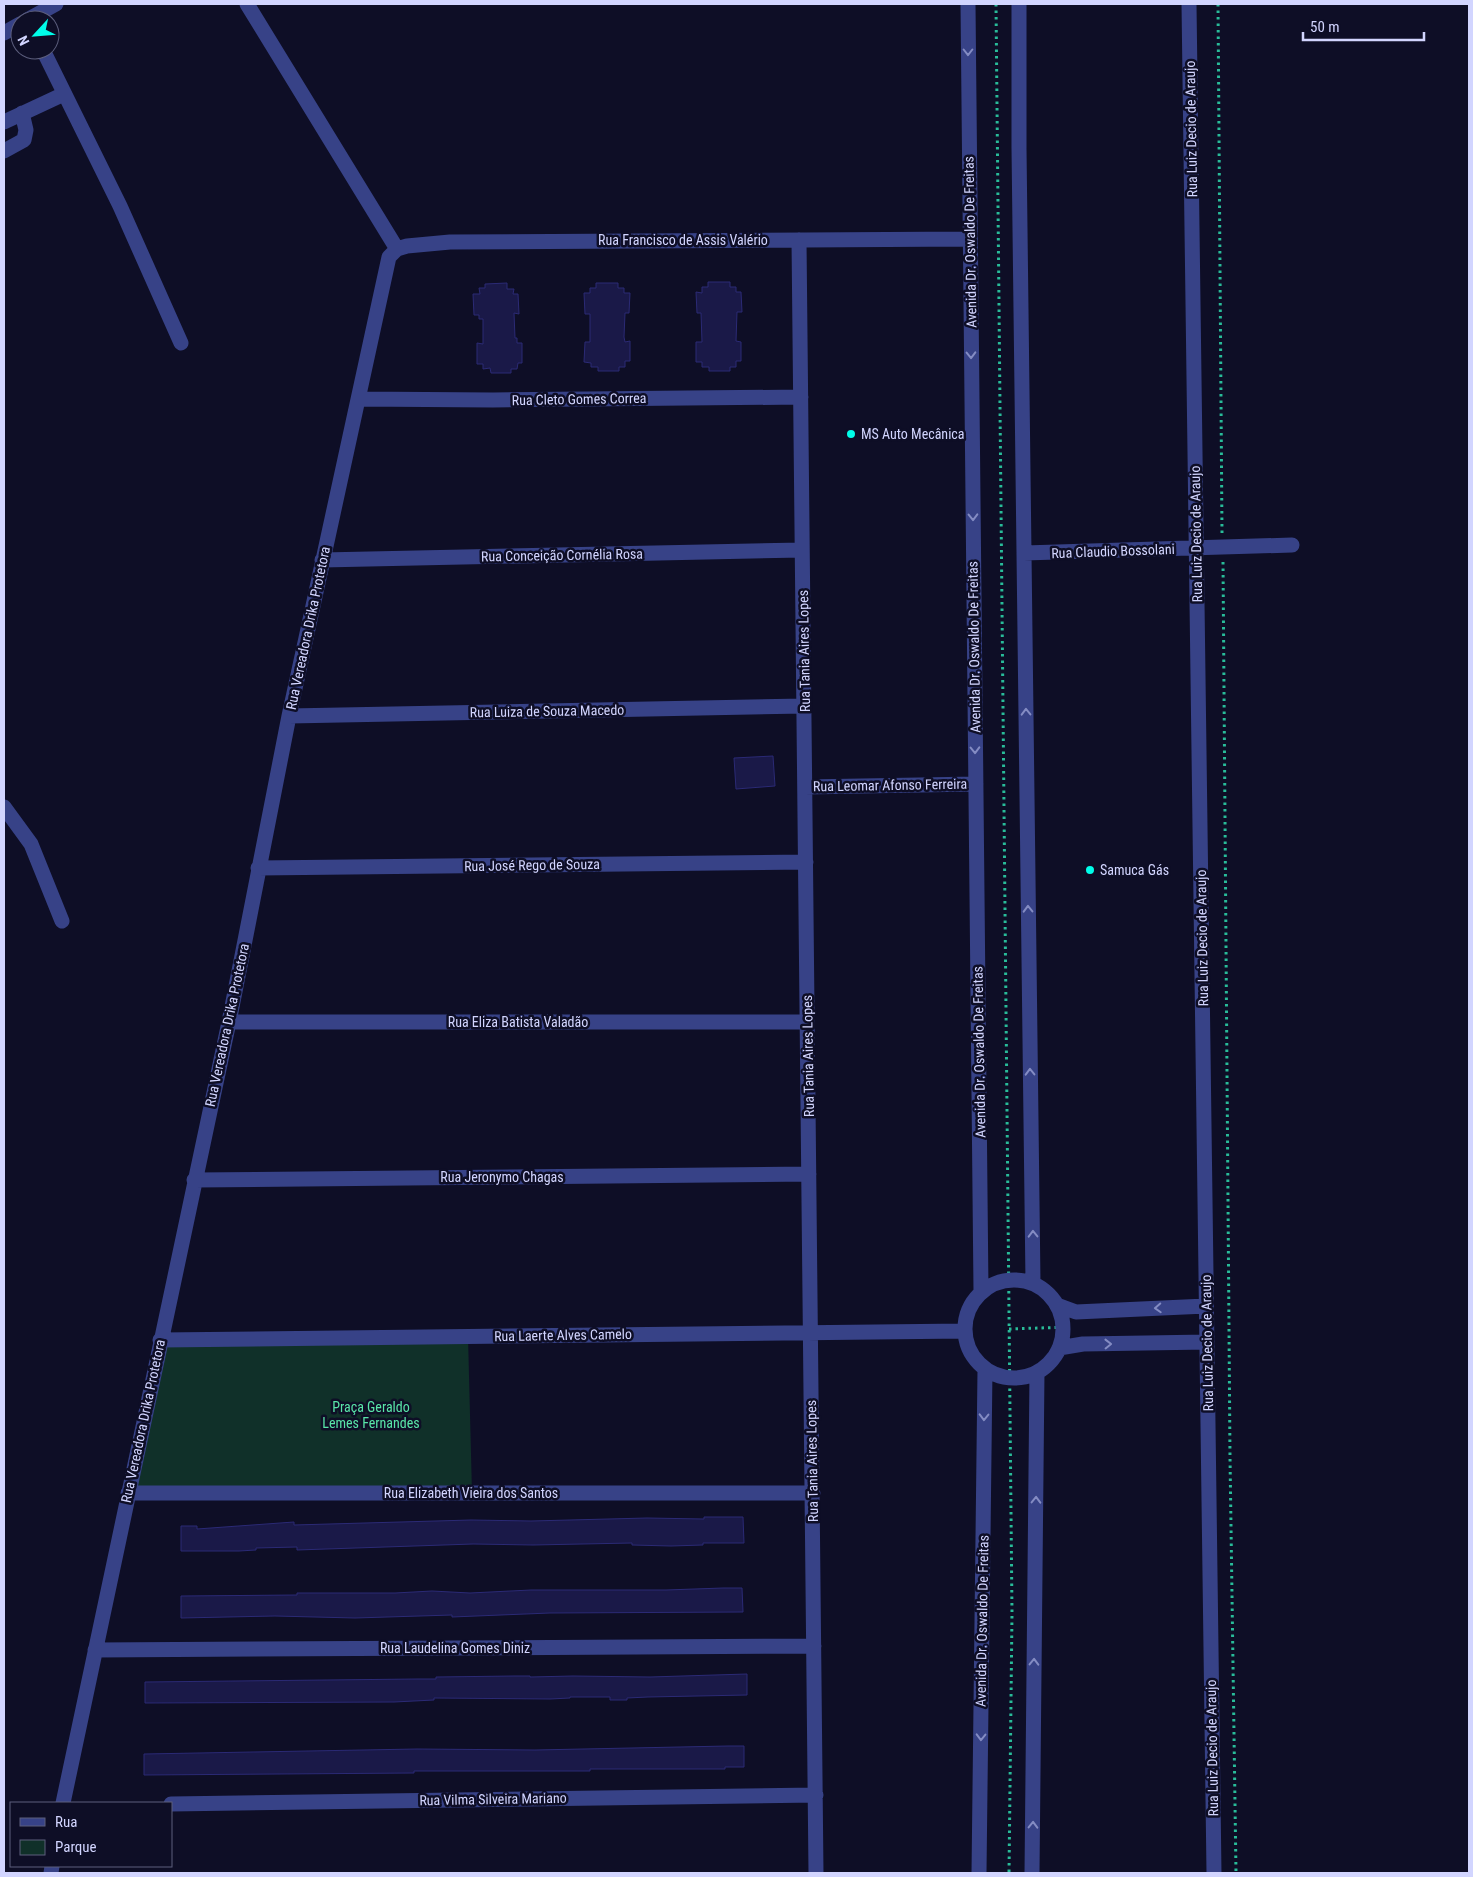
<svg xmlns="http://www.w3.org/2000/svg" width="1473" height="1877" viewBox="0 0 1473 1877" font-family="'Roboto Condensed',sans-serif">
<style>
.green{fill:#103029}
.building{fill:#1a1948;stroke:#2b2a75}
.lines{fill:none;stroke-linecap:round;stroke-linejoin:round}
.path{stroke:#29bc99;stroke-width:3;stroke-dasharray:2.5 4;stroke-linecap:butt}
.minor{stroke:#374287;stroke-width:15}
.oneway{stroke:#848cc3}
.poi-dot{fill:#00fde9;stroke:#0e0e26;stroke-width:2}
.labels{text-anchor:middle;stroke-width:5;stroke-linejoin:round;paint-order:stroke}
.street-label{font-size:14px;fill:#d2d5ff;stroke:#0e0e26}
.poi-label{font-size:14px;fill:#d2d5ff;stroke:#0e0e26;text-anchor:start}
.park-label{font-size:14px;fill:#59e5a8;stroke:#0e0e26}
</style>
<rect width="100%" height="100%" fill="#0e0e26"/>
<path class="green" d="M468 1336 472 1493H128L160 1340Z"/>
<path class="building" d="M708 282H730V287H736V292H741L742 312H737L736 341 741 342V361H736V367H730V371H709V367H702V362H696V342H702L701 313H697L696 292 702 293V287H708Z
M507 283V289H514L513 294H518L519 314 514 313 515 338H517V343H522V363H518L517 369H511V373H491L490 368 483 369V364H477V343L483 344V319H479V315H474L473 294H480L479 288H485V284Z
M596 283H618V288H624V293H630L629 313H625L624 337 625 342 630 341V361H625V367H619V371H598V367H591V363L584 362 585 342H590V314H585L584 293H590V288H596Z
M773 756 775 786 736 789 734 758Z
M704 1517H743L744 1543H703V1545L671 1546 632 1545V1543L533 1545 473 1544 297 1550V1547L256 1548V1550L239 1551H181V1526H197V1529L294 1522V1525L471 1520 531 1521 647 1518 704 1519Z
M723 1588H742L743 1612 550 1613 452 1617V1615L355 1618 275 1616 181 1618V1596L297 1595V1593H395L432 1591 470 1593 531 1590H666Z
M747 1674V1695L648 1697 627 1698V1700H610V1697H570V1698L550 1699 434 1698V1700L394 1702 145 1703V1682L417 1679H436V1677L514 1676H530V1677L573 1676 650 1677Z
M728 1746H744V1767H725V1769H590V1771H414V1773L144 1775V1754L417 1749 535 1750Z"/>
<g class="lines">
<path class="path" d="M996 4 1012 1613 1009 1873
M1218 4 1222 533
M1223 562 1230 1457 1236 1873
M1009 1329 1071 1327"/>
<path class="minor" d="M247 4 397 249
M968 4 981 1291
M1019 4V148L1033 1283
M1189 4 1214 1873
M27 20 56 4
M4 33 20 24
M43 50 120 206 181 343
M4 122 64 94
M4 151 24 140 26 130 22 113
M799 240 816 1873
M358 399 493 400 801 397
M1024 553 1292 545
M322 560 802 550
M289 716 804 706
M805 787 976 784
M4 807 31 844 62 921
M258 868 806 862
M229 1022H807
M194 1180 809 1174
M965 1329a49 49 0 1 1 98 0a49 49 0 1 1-98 0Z
M1057 1305 1076 1312 1206 1306
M160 1340 965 1331
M1059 1348 1083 1344 1207 1342
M128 1493H813
M95 1650 814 1646
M63 1803 229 1022 289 716 389 257 397 249 407 246 450 242 970 239
M171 1804 816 1795
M51 1873 52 1866
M979 1873 985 1369
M1032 1873 1037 1372"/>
</g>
<defs><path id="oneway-chevron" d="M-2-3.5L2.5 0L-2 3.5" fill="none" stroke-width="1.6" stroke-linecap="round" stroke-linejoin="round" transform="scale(1.25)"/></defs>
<g class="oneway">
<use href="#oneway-chevron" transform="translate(968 52) rotate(90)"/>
<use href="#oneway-chevron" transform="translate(971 355) rotate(89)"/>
<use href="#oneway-chevron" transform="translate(973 517) rotate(89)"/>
<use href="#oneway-chevron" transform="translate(1026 712) rotate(-91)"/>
<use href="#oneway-chevron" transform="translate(975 750) rotate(89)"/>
<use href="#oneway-chevron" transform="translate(1028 909) rotate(-91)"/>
<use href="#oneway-chevron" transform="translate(1030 1072) rotate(-91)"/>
<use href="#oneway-chevron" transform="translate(1033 1234) rotate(-91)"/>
<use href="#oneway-chevron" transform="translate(1158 1308) rotate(177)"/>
<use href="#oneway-chevron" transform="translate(1108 1344) rotate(-1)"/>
<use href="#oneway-chevron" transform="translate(984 1417) rotate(91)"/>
<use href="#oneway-chevron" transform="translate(1036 1500) rotate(-89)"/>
<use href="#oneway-chevron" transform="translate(1034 1662) rotate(-89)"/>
<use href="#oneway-chevron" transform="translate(981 1737) rotate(91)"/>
<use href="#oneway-chevron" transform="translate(1033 1825) rotate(-89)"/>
</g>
<g class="poi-dot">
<circle cx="851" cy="434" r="5"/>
<circle cx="1090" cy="870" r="5"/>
</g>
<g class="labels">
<g class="street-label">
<text transform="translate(1191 129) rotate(-91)" y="5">Rua Luiz Decio de Araujo</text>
<text x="683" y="245">Rua Francisco de Assis Valério</text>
<text transform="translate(970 242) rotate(-91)" y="5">Avenida Dr. Oswaldo De Freitas</text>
<text transform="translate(579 399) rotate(-1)" y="5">Rua Cleto Gomes Correa</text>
<text transform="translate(1196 534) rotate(-91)" y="5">Rua Luiz Decio de Araujo</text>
<text transform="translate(1113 551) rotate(-2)" y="5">Rua Claudio Bossolani</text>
<text transform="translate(562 555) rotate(-1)" y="5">Rua Conceição Cornélia Rosa</text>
<text transform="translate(308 628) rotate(-78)" y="5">Rua Vereadora Drika Protetora</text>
<text transform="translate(974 647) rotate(-91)" y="5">Avenida Dr. Oswaldo De Freitas</text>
<text transform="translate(804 651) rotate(-91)" y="5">Rua Tania Aires Lopes</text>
<text transform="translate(547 711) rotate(-1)" y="5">Rua Luiza de Souza Macedo</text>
<text transform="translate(890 785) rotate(-1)" y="5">Rua Leomar Afonso Ferreira</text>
<text transform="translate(532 865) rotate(-1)" y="5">Rua José Rego de Souza</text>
<text transform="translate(1202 938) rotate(-91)" y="5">Rua Luiz Decio de Araujo</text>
<text x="518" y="1027">Rua Eliza Batista Valadão</text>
<text transform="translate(227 1025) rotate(-78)" y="5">Rua Vereadora Drika Protetora</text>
<text transform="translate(979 1052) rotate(-91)" y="5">Avenida Dr. Oswaldo De Freitas</text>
<text transform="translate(808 1056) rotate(-91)" y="5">Rua Tania Aires Lopes</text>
<text x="502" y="1182">Rua Jeronymo Chagas</text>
<text transform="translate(563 1335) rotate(-1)" y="5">Rua Laerte Alves Camelo</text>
<text transform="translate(1207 1343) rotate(-91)" y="5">Rua Luiz Decio de Araujo</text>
<text transform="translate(143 1421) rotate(-78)" y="5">Rua Vereadora Drika Protetora</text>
<text transform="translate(812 1461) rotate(-91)" y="5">Rua Tania Aires Lopes</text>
<text x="471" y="1498">Rua Elizabeth Vieira dos Santos</text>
<text transform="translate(982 1621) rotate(-89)" y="5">Avenida Dr. Oswaldo De Freitas</text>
<text x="455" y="1653">Rua Laudelina Gomes Diniz</text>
<text transform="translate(1212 1748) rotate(-91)" y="5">Rua Luiz Decio de Araujo</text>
<text transform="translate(493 1799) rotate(-1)" y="5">Rua Vilma Silveira Mariano</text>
</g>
<g class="poi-label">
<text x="861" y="439">MS Auto Mecânica</text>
<text x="1100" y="875">Samuca Gás</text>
</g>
<g class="park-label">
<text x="371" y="1412">Praça Geraldo<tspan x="371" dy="16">Lemes Fernandes</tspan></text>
</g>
</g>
<rect width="1473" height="1877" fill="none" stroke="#d2d5ff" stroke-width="10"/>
<rect x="10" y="1802" width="162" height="65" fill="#0e0e26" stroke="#5c5e7d"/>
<rect x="20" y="1818" width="25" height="8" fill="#374287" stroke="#5c5e7d"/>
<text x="55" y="1827" font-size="15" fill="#d2d5ff">Rua</text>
<rect x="20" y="1840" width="25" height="15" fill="#103029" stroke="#5c5e7d"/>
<text x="55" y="1852" font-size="15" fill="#d2d5ff">Parque</text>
<g transform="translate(35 35) rotate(244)"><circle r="24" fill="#0e0e26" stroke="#5c5e7d"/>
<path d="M0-4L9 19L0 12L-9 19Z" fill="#00fde9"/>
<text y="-8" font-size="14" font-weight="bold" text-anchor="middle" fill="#d2d5ff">N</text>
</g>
<path d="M1303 32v8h121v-8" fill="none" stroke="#d2d5ff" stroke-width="2.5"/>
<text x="1310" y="32" font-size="15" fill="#d2d5ff" stroke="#0e0e26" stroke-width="4" paint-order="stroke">50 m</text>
</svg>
